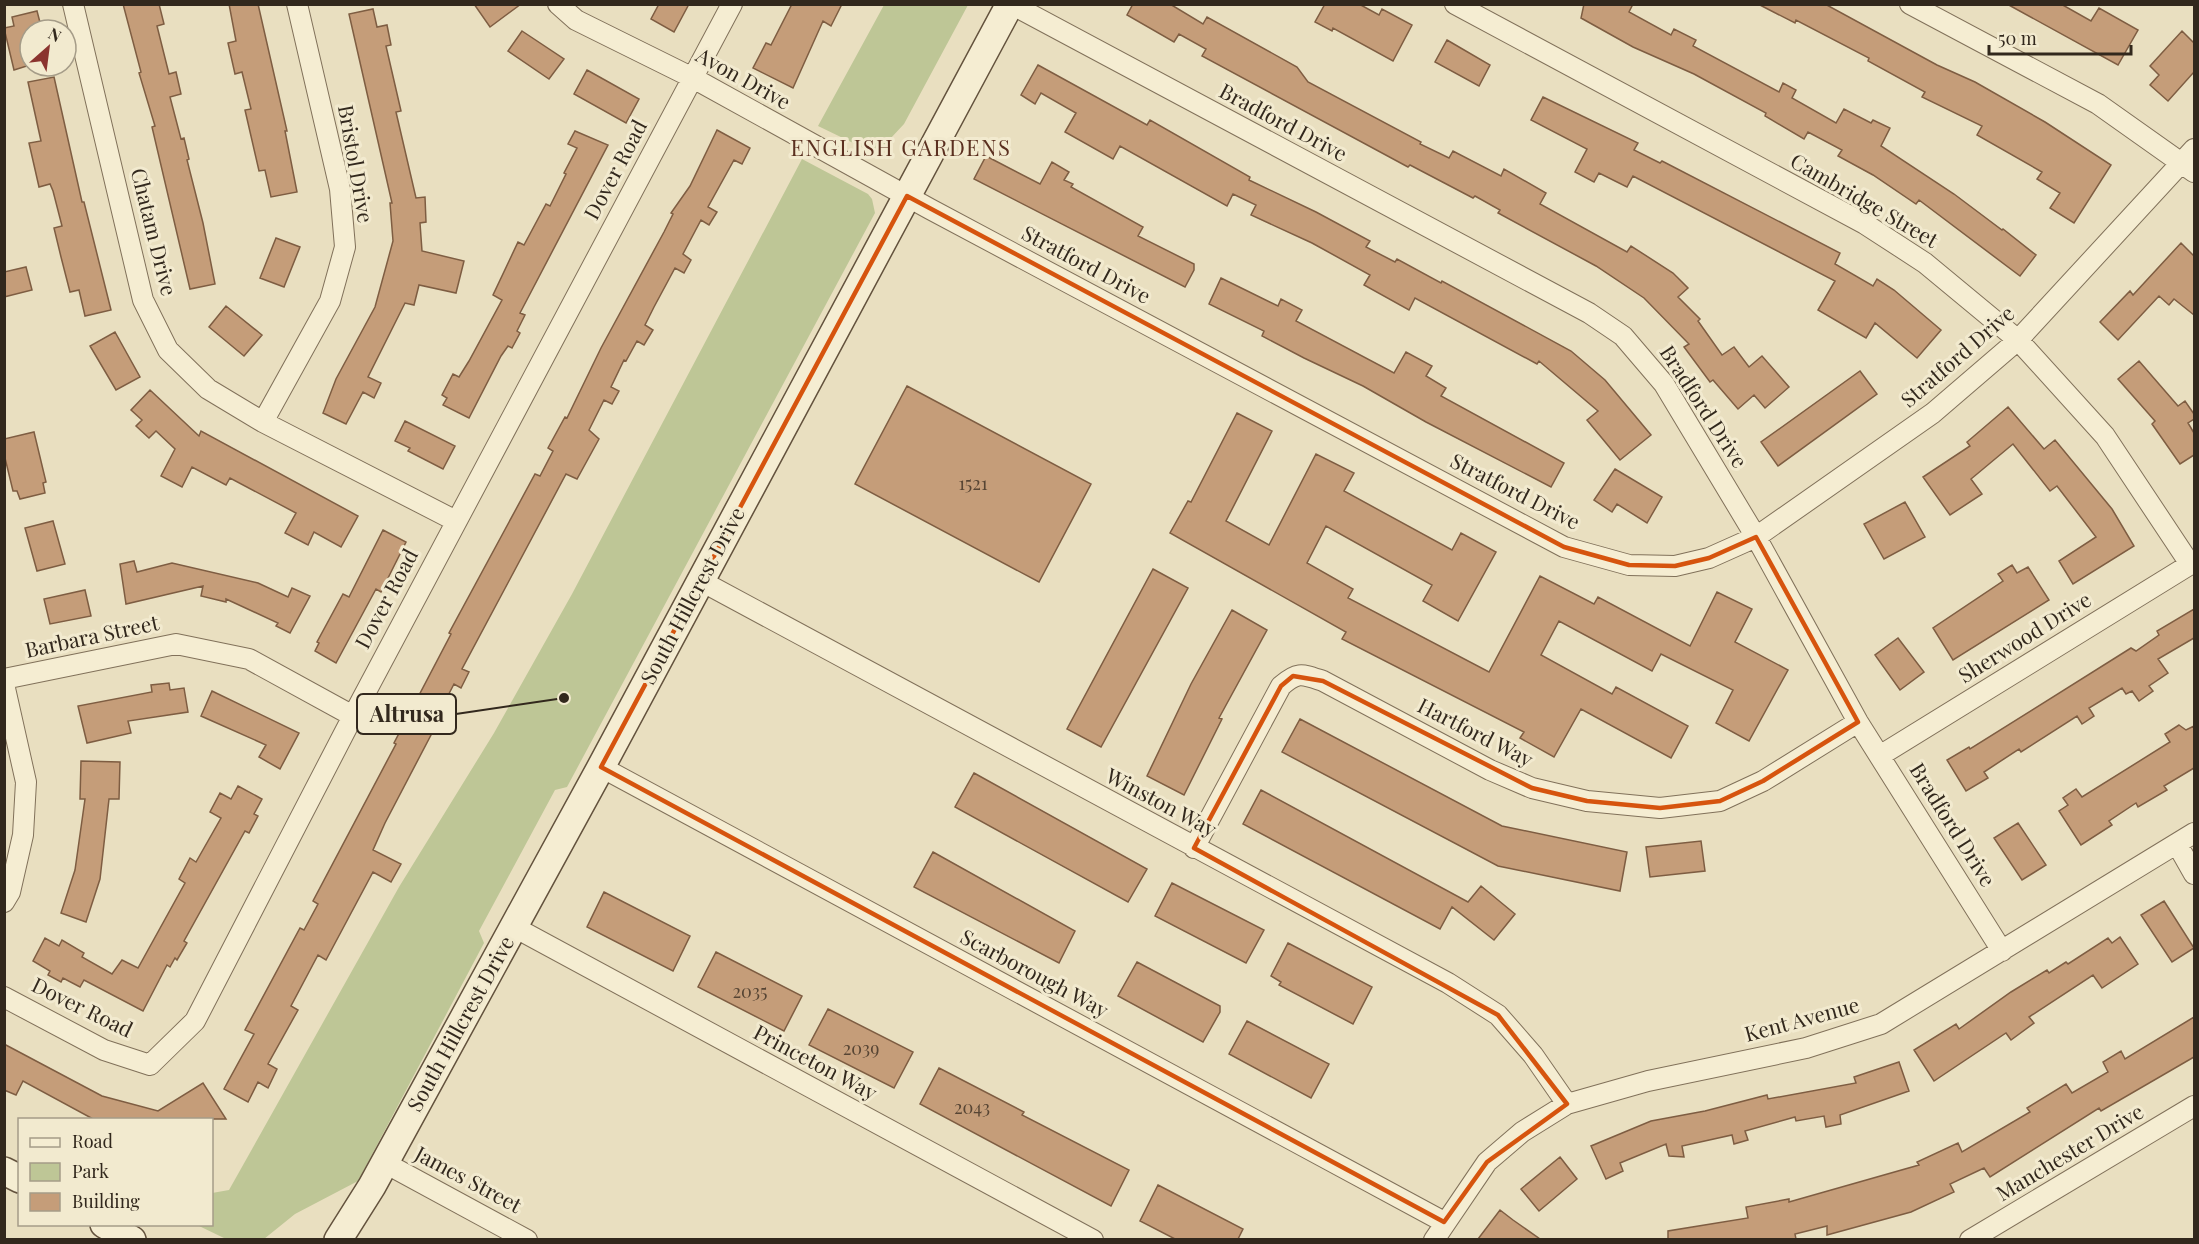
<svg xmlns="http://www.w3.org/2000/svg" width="2199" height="1244" viewBox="0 0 2199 1244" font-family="'Playfair Display',serif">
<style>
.green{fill:#bec696}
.building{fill:#c59d79;stroke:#7e5d42;stroke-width:1.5}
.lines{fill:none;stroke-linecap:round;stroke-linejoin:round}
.street-casing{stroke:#81715a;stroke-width:22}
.secondary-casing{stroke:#63523d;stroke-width:30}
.street{stroke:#f5edd2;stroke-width:20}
.secondary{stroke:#f5edd2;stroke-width:27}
.marked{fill:none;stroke:#d6540e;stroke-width:4.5;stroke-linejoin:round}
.labels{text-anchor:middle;stroke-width:6;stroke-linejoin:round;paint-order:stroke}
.number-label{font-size:18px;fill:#574534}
.street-label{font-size:21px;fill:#32281d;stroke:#f2eacf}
.neighbourhood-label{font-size:22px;letter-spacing:1.5px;fill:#5b3020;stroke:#f2eacf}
.leader{fill:none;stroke:#32281d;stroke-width:2}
.callout-dot{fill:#32281d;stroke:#f2eacf;stroke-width:2}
.callout{fill:#f2eacf;stroke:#32281d;stroke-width:2}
.callout-label{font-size:22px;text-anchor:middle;font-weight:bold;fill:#32281d}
</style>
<rect width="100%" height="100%" fill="#e9dfc0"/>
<path class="green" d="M884 5H968L904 124 876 154 818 126Z
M802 159 868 194 872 199 875 213 567 787 555 790 479 931 484 943 358 1181 295 1214 264 1239H226L197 1225 212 1224V1193L229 1190 399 887 494 733 572 594Z"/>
<path class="building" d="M123 4H159L164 24 157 26 169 74 176 72 181 94 170 97 181 139 184 138 189 159 187 160 203 223 215 284 190 289 152 127 155 126 139 73 141 72Z
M229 4H258L287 131H285L297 192 271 197 265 170 259 171 245 110 251 109 242 72 235 74 228 43 236 41Z
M474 4H521L490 27Z
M659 4H689L674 32 651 19Z
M792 4H842L831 26 823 21 793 88 753 68 766 43 771 45Z
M1133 4H1170L1203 24 1207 17 1297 67 1308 82 1421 142 1420 144 1449 158 1453 151 1501 176 1504 169 1546 193 1540 204 1627 252 1631 246 1673 273 1688 288 1678 297 1700 319 1698 321 1722 355 1734 347 1749 367 1762 356 1789 387 1765 408 1754 395 1738 409 1713 380 1710 382 1684 347 1689 344 1644 298 1596 266 1498 213 1500 210 1475 196 1473 198 1410 165 1408 167 1202 56 1206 49 1179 34 1174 42 1127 15Z
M1325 4H1359L1379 15 1382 9 1412 25 1393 61 1333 28 1332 31 1315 22Z
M1584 4H1633L1629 12 1671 35 1674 29 1696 40 1693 46 1779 92 1783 83 1796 90 1792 98 1836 123 1844 109 1871 123 1873 120 1890 128 1881 146 1954 194 2002 230 2003 229 2036 255 2020 276 1919 200 1916 204 1873 175 1838 156 1842 150 1808 132 1804 139 1765 116 1766 113 1694 74 1633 47 1581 18Z
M1758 4H1825L1937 65 1975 82 2045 122 2111 165 2074 223 2050 208 2060 193 2037 179 2042 172 1977 135 1982 126 1922 97 1925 92 1868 61 1869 58 1796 20 1795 23Z
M2007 4H2061L2091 21 2099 8 2138 30 2118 65Z
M373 9 377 27 387 25 391 45 386 46 401 111 396 112 416 198 425 197 426 222 420 223 422 251 464 261 456 293 419 285 414 305 405 303 368 377 381 383 374 398 363 392 346 424 323 413 336 379 375 307 393 241 390 203H392L349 14Z
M37 11 42 30H30V65L14 70 4 28 14 26 12 17Z
M522 31 564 59 549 79 508 51Z
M2182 31 2194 43V72L2168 101 2150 85 2159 75 2150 66Z
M1447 40 1490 65 1479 86 1435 62Z
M1038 65 1147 125 1150 120 1250 177 1249 180 1316 212 1370 241 1366 247 1395 262 1397 259 1441 283 1442 281 1571 351 1605 380 1651 435 1620 460 1587 420 1598 411 1539 361 1537 364 1415 298 1409 310 1364 285 1370 275 1312 243 1251 215 1256 205 1233 194 1227 206 1120 146 1113 159 1065 132 1076 113 1041 93 1035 104 1021 95Z
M587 70 639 99 626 123 574 94Z
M54 77 82 202H84L111 310 85 316 79 290 70 292 61 257 54 228 62 226 53 191 50 184 39 187 29 143 41 141 28 82Z
M1543 97 1638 143 1634 150 1660 163 1662 161 1840 253 1835 264 1873 286 1877 279 1894 290 1941 330 1917 358 1875 323 1866 338 1818 310 1835 281 1633 176 1627 187 1599 173 1594 182 1575 172 1587 149 1531 120Z
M717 130 750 148 742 164 734 160 708 207 717 212 709 225 701 220 683 254 691 260 684 273 675 268 654 307 645 325 653 330 644 345 637 341 626 361 624 360 611 387 619 391 612 404 604 400 589 430 599 439 577 479 566 474 462 669 469 672 461 688 454 684 439 713 442 714 385 823 373 850 401 864 391 882 373 872 326 960 318 955 291 1006 298 1010 268 1064 277 1069 268 1088 258 1082 248 1102 224 1089 254 1034 245 1030 300 928 304 930 318 904 313 901 396 744 394 743 451 634 449 633 535 474 540 476 553 451 548 448 565 417 567 418 601 348 664 232 673 214 671 213 690 186Z
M575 131 608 145 520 313 525 315 517 331 520 333 512 348 508 346 501 356 469 418 443 405 447 398 442 395 453 374 459 377 469 361 502 300 493 295 518 242 524 245 546 204 550 206 566 174 564 173 577 148 568 144Z
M986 156 1040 184 1052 162 1069 172 1064 180 1073 184 1071 187 1143 227 1138 236 1194 264V270L1185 287 974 179Z
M276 238 300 247 284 287 260 278Z
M2181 243 2194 256V315L2174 299 2169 305 2159 296 2118 340 2100 322 2130 291 2133 295Z
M26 267 32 290 4 297V272Z
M1221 278 1278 306 1281 299 1302 310 1296 321 1394 373 1406 352 1432 366 1426 376 1446 388 1441 396 1564 463 1551 487 1426 422 1363 386 1304 358 1262 336 1264 331 1209 304Z
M226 306 262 335 244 356 209 327Z
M115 332 140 377 116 390 90 346Z
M2139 361 2178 406 2185 401 2194 414V419L2188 423 2194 433V455L2180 464 2152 424 2155 421 2118 379Z
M1860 371 1877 394 1778 466 1761 442Z
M907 386 1091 484 1039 582 855 484Z
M150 390 199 436 201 431 358 516 341 547 314 532 308 545 285 533 296 513 230 478 226 485 192 467 182 487 161 476 175 449 156 431 149 438 136 426 142 420 131 410Z
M2008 407 2044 449 2055 440 2112 509 2134 546 2073 584 2059 561 2096 537 2057 486 2050 491 2013 444 1971 479 1982 494 1950 515 1923 477 1970 446 1967 442Z
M1237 413 1272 431 1226 521 1269 545 1316 454 1354 473 1344 491 1452 550 1461 533 1496 552 1458 621 1423 601 1432 585 1326 526 1307 563 1353 589 1348 598 1489 672 1540 576 1594 604 1598 597 1690 646 1717 592 1752 609 1735 642 1788 670 1749 741 1716 723 1733 690 1661 654 1652 671 1559 621 1541 655 1612 694 1616 687 1688 726 1671 758 1581 709 1554 757 1520 738 1524 732 1342 639 1346 632 1170 533 1188 501 1191 502Z
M405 421 455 446 443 469 408 451 410 448 395 441Z
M34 432 46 482 43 483 45 493 20 499 17 491H13L4 454V439Z
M1615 469 1662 497 1647 523 1617 504 1612 512 1594 500Z
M1905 502 1925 537 1884 559 1864 524Z
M53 521 65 564 37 571 25 528Z
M383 530 406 542 381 592 376 589 336 663 315 651 319 643 317 642 343 594 349 597Z
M134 561 137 572 172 563 258 583 288 597 292 588 310 596 290 633 276 626 278 623 226 599V602L201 596 203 586 126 604 120 564Z
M2012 565 2017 573 2028 567 2049 600 1953 660 1933 628 2003 581 1998 574Z
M1153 569 1188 588 1101 747 1067 729Z
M85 590 91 616 50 624 44 599Z
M2194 609V638L2158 659 2168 673 2149 686 2153 691 2139 701 2132 691 2126 694 2122 688 2089 708 2094 716 2082 724 2077 716 2021 752 2019 749 1984 772 1988 778 1966 791 1947 760 1969 747 1970 749 2131 648 2136 651 2159 635 2157 631Z
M1232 610 1267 630 1219 718 1222 719 1184 795 1147 776 1191 684Z
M1898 638 1924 672 1900 690 1875 655Z
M169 683 170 690 184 688 188 712 128 721 131 733 87 743 78 706 152 692 151 685Z
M212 691 299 733 280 769 259 757 266 745 201 716Z
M1300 719 1502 826 1627 852 1620 891 1498 866 1282 752Z
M2179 725 2186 730 2194 726V768L2164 786 2167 790 2138 807 2136 803 2109 821 2112 825 2081 845 2059 811 2068 805 2063 798 2076 789 2082 797 2170 742 2165 734Z
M81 761 120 762 119 799H109L100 879 86 922 61 913 75 870 85 799H80Z
M974 773 1147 869 1128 902 955 807Z
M238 786 262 799 254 814 258 816 249 833 245 831 184 941 187 943 177 960 175 958 170 967 167 965 143 1011 84 980 80 987 63 978 61 982 48 975 50 971 33 961 45 938 59 946 62 940 84 953 82 957 112 974 122 960 138 968 185 883 179 879 190 858 196 862 221 818 210 812 220 793 231 799Z
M1261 790 1468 902 1481 886 1515 914 1494 940 1452 907 1440 929 1243 824Z
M2018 823 2046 865 2022 880 1994 838Z
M1701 841 1705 871 1650 877 1646 847Z
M933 852 1075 931 1059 963 914 887Z
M1172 883 1264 930 1246 963 1155 916Z
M604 892 690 936 673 971 587 927Z
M2164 901 2194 948 2172 962 2141 915Z
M2120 937 2138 964 2102 988 2093 975 2029 1017 2034 1023 2011 1040 2006 1033 1934 1081 1914 1050 1956 1024 1959 1029 2011 992 2047 970 2049 973 2066 962 2068 964 2108 938 2112 943Z
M1288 943 1372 987 1353 1024 1279 985 1281 982 1271 976Z
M716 952 802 996 784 1031 698 987Z
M1137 962 1220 1006V1012L1203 1042 1118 996Z
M828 1009 913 1052 894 1088 809 1045Z
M2194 1017V1057L2101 1111 2099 1108 1990 1177 1984 1168 1950 1184 1954 1192 1911 1212 1827 1235V1226L1795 1234 1796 1239H1668V1231L1748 1218 1746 1207 1789 1199V1202L1919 1165 1917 1162 1958 1143 1962 1152 2030 1112 2027 1108 2066 1084 2072 1093 2108 1072 2103 1062 2121 1051 2125 1059Z
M1247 1021 1329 1064 1311 1098 1229 1054Z
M4 1044 102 1096 158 1111 203 1083 226 1119H93L23 1081 16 1095 4 1090Z
M1899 1062 1909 1091 1840 1115 1841 1124 1826 1127 1824 1116 1796 1121 1795 1117 1745 1131 1748 1140 1734 1144 1732 1135 1682 1146 1684 1157 1669 1156 1666 1144 1620 1163 1623 1171 1606 1179 1591 1146 1651 1121 1705 1111 1767 1095 1768 1099 1856 1083 1854 1077Z
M939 1068 1024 1112 1022 1115 1129 1170 1111 1206 920 1104Z
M1560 1157 1577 1179 1539 1211 1521 1189Z
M1158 1185 1243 1229 1238 1239H1175L1140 1221Z
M1500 1210 1513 1220 1540 1239H1478Z"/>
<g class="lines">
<g class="street-casing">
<path id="street" d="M73 4 143 300 168 350 208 389 263 422 456 521
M558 4 576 20 693 78 930 209 1564 547 1629 565 1675 566 1709 558 1756 537 1933 413 2018 340 2194 149
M1011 4 1589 313 1623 336 1664 384 1756 537 1858 722 2002 951
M1455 4 1865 224 1925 263 2018 340 2105 436 2190 564
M1910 4 2098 104 2194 172
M263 422 330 301 345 247 340 189 297 4
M701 581 1448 983 1498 1015 1533 1055 1567 1104
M4 679 176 644 249 659 353 716
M4 684 26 782 23 835 10 892 4 902
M1881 755 2194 562
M601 767 1444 1222
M2177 844 2194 874
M1194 848 1281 686C1298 671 1302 674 1323 681L1490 770 1532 788 1587 801 1660 808 1720 801 1763 781 1858 722
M514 927 1093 1240
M4 997 104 1050 150 1065 195 1021 353 716 732 4
M385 1163 527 1240
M1434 1240 1487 1162 1522 1132 1567 1104 1648 1081 1806 1048 1881 1024 2194 833
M1970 1240 2194 1106"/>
</g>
<g class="secondary-casing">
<path id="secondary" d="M4 1171 20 1179
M104 1224 132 1240
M338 1240 372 1186 601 767 1010 4"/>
</g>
<use href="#street" class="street"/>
<use href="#secondary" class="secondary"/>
</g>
<path class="marked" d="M907 196 1564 547 1629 565 1675 566 1709 558 1756 537 1858 722 1763 781 1720 801 1660 808 1587 801 1532 788 1323 681 1293 676 1281 686 1194 848 1498 1015 1567 1104 1487 1162 1444 1222 601 767Z"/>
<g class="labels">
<g class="number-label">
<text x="973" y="490">1521</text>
<text x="750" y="998">2035</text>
<text x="861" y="1055">2039</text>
<text x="972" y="1114">2043</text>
</g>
<g class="street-label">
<text transform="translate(743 79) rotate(29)" y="7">Avon Drive</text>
<text transform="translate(1283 123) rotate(28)" y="7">Bradford Drive</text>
<text transform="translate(355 164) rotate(80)" y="7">Bristol Drive</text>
<text transform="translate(616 170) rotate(-62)" y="7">Dover Road</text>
<text transform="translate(1864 201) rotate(30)" y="7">Cambridge Street</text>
<text transform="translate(153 232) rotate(76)" y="7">Chatam Drive</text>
<text transform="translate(1086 265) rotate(28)" y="7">Stratford Drive</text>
<text transform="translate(1958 357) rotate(-41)" y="7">Stratford Drive</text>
<text transform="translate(1703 407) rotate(57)" y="7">Bradford Drive</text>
<text transform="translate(1515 492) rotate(27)" y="7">Stratford Drive</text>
<text transform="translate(693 596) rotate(-62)" y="7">South Hillcrest Drive</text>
<text transform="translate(387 599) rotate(-62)" y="7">Dover Road</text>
<text transform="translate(92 637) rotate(-12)" y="7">Barbara Street</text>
<text transform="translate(2025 638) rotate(-32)" y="7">Sherwood Drive</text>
<text transform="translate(1475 733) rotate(27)" y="7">Hartford Way</text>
<text transform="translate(1161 803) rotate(28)" y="7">Winston Way</text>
<text transform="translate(1952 825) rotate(58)" y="7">Bradford Drive</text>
<text transform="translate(1034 974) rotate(28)" y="7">Scarborough Way</text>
<text transform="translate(82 1008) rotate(26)" y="7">Dover Road</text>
<text transform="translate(1802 1020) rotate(-15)" y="7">Kent Avenue</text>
<text transform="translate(461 1024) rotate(-61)" y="7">South Hillcrest Drive</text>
<text transform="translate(815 1063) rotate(28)" y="7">Princeton Way</text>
<text transform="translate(2070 1153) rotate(-31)" y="7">Manchester Drive</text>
<text transform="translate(468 1180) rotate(28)" y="7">James Street</text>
</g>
<g class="neighbourhood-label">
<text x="901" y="156">ENGLISH GARDENS</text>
</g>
</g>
<path class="leader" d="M564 698L456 714"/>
<circle class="callout-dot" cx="564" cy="698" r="6"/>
<rect class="callout" x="357" y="694" width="99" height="40" rx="6"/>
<g class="callout-label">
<text x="407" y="722">Altrusa</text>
</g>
<rect width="2199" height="1244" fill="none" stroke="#32281d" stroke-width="12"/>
<rect x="18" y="1118" width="195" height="108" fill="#f2eacf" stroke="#a59c88" stroke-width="1.5"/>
<rect x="30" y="1138" width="30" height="9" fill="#f5edd2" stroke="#a59c88" stroke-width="1.5"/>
<text x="72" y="1148" font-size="18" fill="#32281d">Road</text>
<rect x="30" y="1163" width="30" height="18" fill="#bec696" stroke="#a59c88" stroke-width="1.5"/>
<text x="72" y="1178" font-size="18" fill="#32281d">Park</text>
<rect x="30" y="1193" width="30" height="18" fill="#c59d79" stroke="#a59c88" stroke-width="1.5"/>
<text x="72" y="1208" font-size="18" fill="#32281d">Building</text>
<g transform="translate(48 48) rotate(28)"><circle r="28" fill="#f2eacf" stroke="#a59c88" stroke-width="1.5"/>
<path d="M0-4.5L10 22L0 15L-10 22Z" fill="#8b342f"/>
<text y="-9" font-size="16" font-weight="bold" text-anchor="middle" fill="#32281d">N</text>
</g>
<path d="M1989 45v9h142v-9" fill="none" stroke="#32281d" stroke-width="3"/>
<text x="1998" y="45" font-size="18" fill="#32281d" stroke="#f2eacf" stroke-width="4.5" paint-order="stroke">50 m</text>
</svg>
